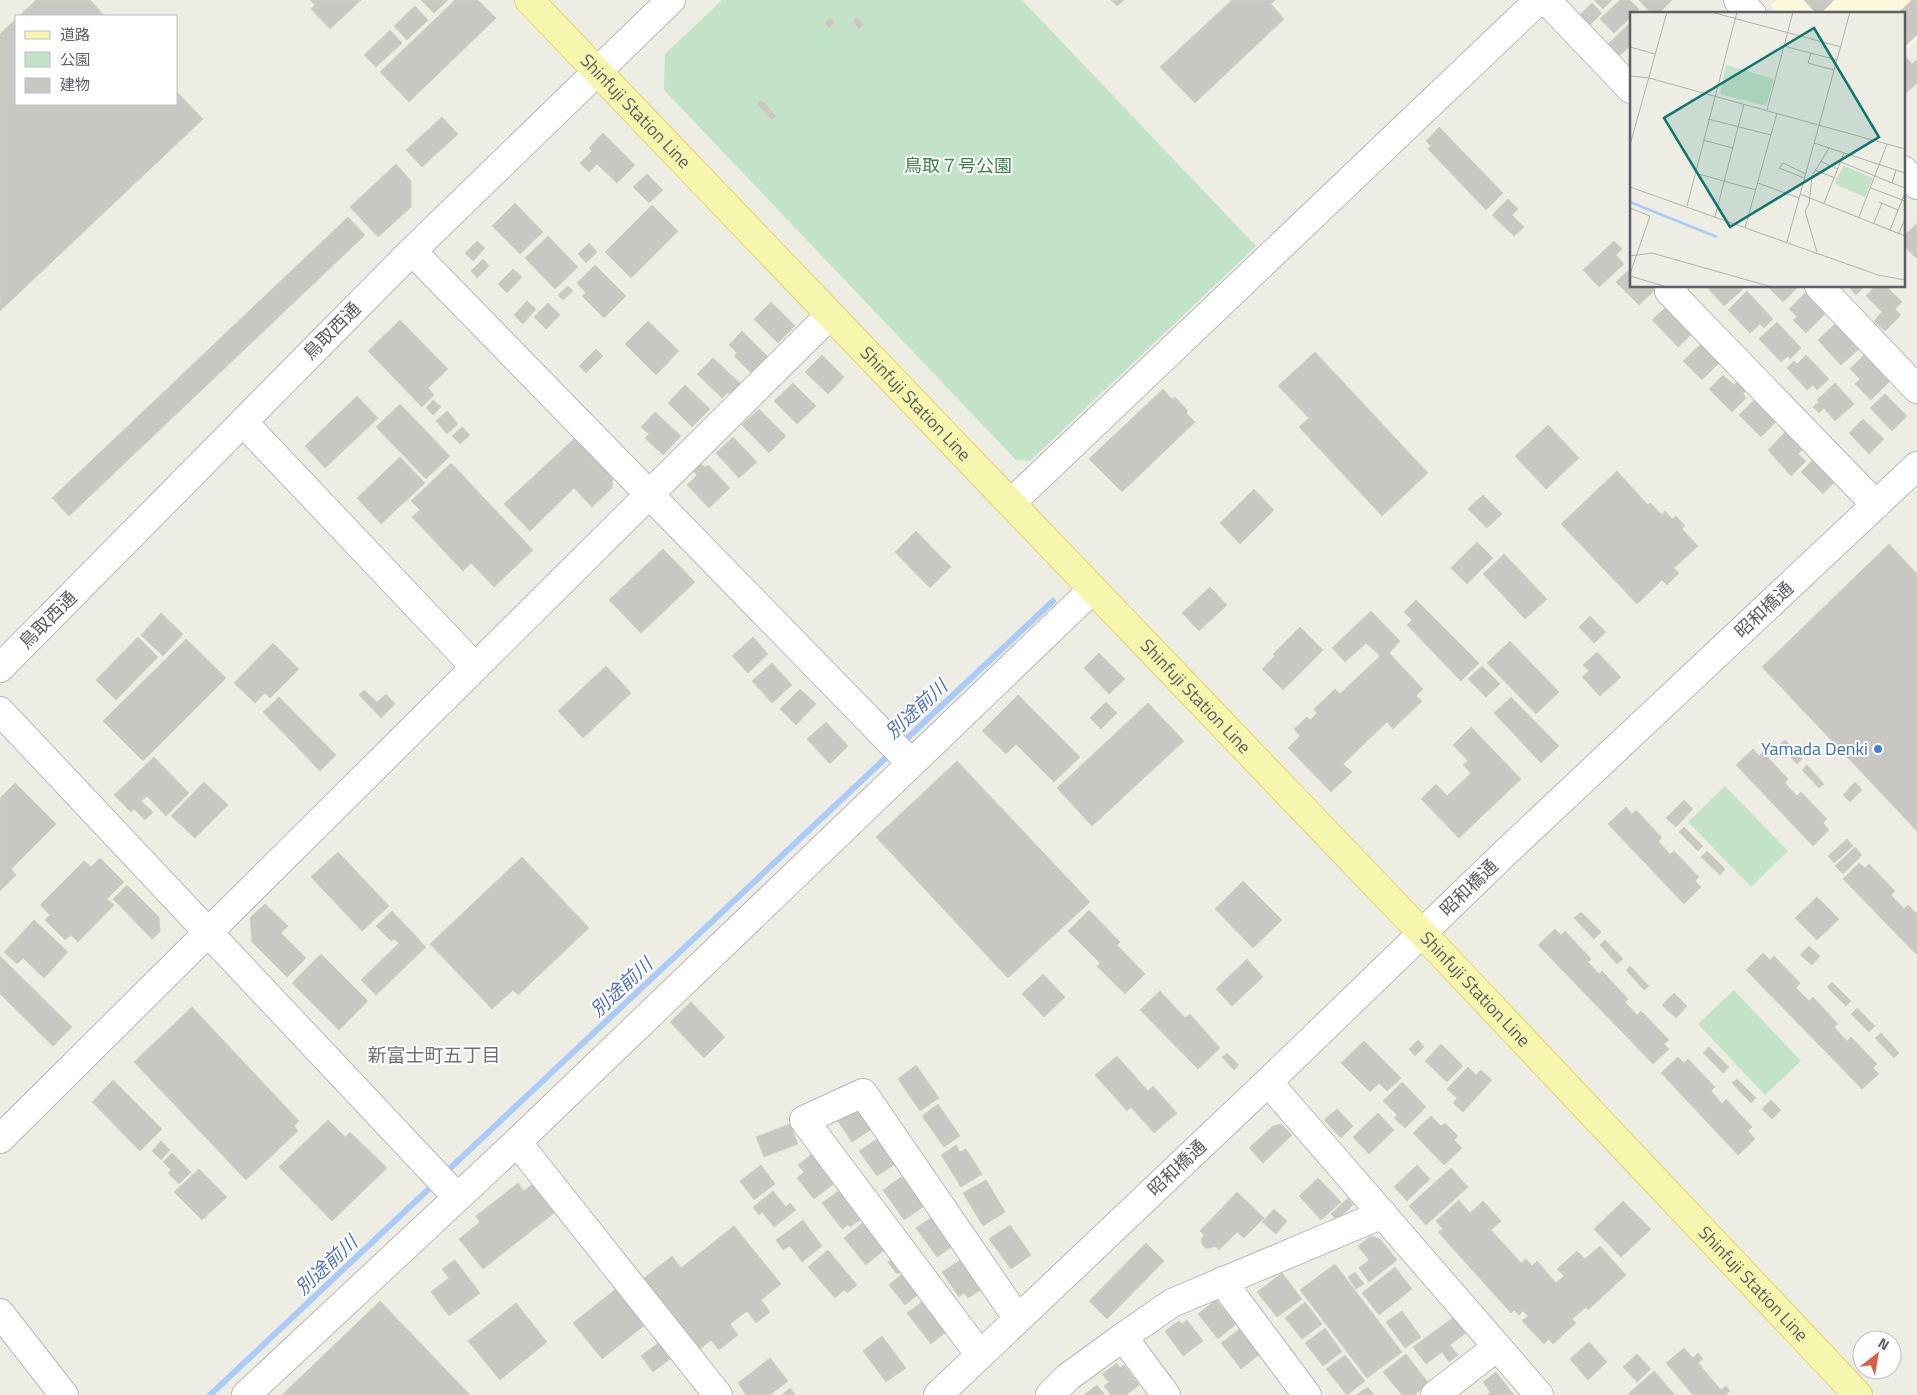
<svg xmlns="http://www.w3.org/2000/svg" width="1917" height="1395" viewBox="0 0 1917 1395" font-family="'Titillium Web','Noto Sans JP',sans-serif">
<style>
.commercial{fill:#fbf8dc}
.green{fill:#c3e3c8}
.lines{fill:none;stroke-linecap:round;stroke-linejoin:round}
.stream{stroke:#abcbf7;stroke-width:6}
.building{fill:#c9c7c1;stroke:#d2cfc3}
.minor-casing{stroke:#b7b8bd;stroke-width:30}
.major-casing{stroke:#e4d367;stroke-width:30}
.minor{stroke:#fff;stroke-width:28}
.major{stroke:#f7f6af;stroke-width:28}
.shop-dot{fill:#3f7fe0;stroke:#fff;stroke-width:2}
.labels{text-anchor:middle;stroke-width:4;stroke-linejoin:round;paint-order:stroke}
.street-label{font-size:18px;fill:#5c5e63;stroke:#fff}
.park-label{font-size:18px;fill:#3d824a;stroke:#fff}
.shop-label{font-size:18px;fill:#366cbe;stroke:#fff;text-anchor:end}
.water-label{font-size:19px;font-style:italic;fill:#5074b8;stroke:#fff}
.neighbourhood-label{font-size:19px;fill:#6d7075;stroke:#fff}
.inset-river{fill:none;stroke:#abcbf7;stroke-width:2.5}
.inset-road{fill:none;stroke:#afb0ac;stroke-width:1}
.view{fill:#0f766e;fill-opacity:0.15;stroke:#0f766e;stroke-width:2.5}
.inset-edge{fill:none;stroke:#5c5e63;stroke-width:2.5}
</style>
<rect width="100%" height="100%" fill="#edede4"/>
<path class="commercial" d="M1777 0H1917V39L1903 52V14H1779L1771 5Z"/>
<path class="green" d="M722 0H1022L1256 246 1030 461 1016 460 664 90 665 54Z
M1725 786 1788 851 1751 887 1688 822Z
M1734 990 1801 1061 1765 1095 1698 1024Z"/>
<g class="lines">
<path class="stream" d="M901 744 1053 601
M444 1174 892 752
M210 1395 435 1183"/>
</g>
<path class="building" d="M36 0H90L105 16H19Z
M310 0H361L330 29 311 9 315 5Z
M421 0H448L434 13Z
M455 0H478L496 18 409 102 380 72Z
M1111 0H1124L1117 6Z
M1232 0H1275L1271 4 1284 19 1195 103 1160 67Z
M1594 0H1612L1603 9Z
M1620 0H1630L1639 9 1634 14H1631V17L1614 33 1600 19Z
M1639 0H1672L1658 14H1652Z
M1804 0H1834L1820 14H1817Z
M1912 0H1917V35L1903 48V14H1897Z
M1592 3 1602 13 1589 26 1579 16Z
M415 6 428 20 407 40 394 26Z
M857 17 864 24 859 29 853 21Z
M830 18 835 22 829 28 825 23Z
M16 19V104H176V91L203 119 0 311V34Z
M1631 22V45L1615 60 1604 48Z
M390 30 402 43 376 67 364 55Z
M1905 56 1912 64 1917 59V83L1903 96V58Z
M761 100 776 116 772 120 757 104Z
M442 117 458 134 422 167 406 150Z
M1439 127 1503 193 1486 210 1428 149 1431 146 1426 141Z
M603 133 635 165 617 183 597 164 589 172 580 163 592 151 589 148Z
M396 164 411 181V207L378 237 350 207Z
M647 174 663 190 649 203 633 187Z
M1508 199 1518 209 1512 215 1524 227 1514 236 1492 215Z
M515 203 543 232 520 254 492 226Z
M652 205 678 231 631 278 605 252Z
M348 217 365 235 69 516 52 498Z
M1917 223V259L1903 245V237Z
M548 236 578 267 555 289 525 258Z
M477 241 485 248 473 261 465 253Z
M1614 241 1622 249 1616 255 1624 264 1599 287 1583 270Z
M589 243 597 252 586 263 578 254Z
M483 259 489 266 477 278 471 271Z
M595 265 626 296 604 318 582 296 586 293 577 283Z
M1631 268V286H1652L1655 290 1639 305 1616 282Z
M513 269 522 277 507 293 498 284Z
M568 286 573 291 563 300 558 295Z
M1706 286H1740L1743 289 1724 306Z
M1767 286H1799L1783 302Z
M1848 286H1865L1856 295Z
M1875 286H1886L1902 302 1895 309 1901 315 1885 331 1874 321 1882 312 1866 296Z
M1747 291 1773 319 1764 328 1760 324 1750 333 1728 310Z
M1805 293 1825 314 1806 333 1793 320 1797 317 1789 309Z
M527 301 536 309 523 324 514 315Z
M771 302 795 326 778 343 754 319Z
M1672 302 1695 331 1678 347 1652 320Z
M548 303 560 315 546 329 534 317Z
M400 320 448 369 428 388 434 395 422 407 368 351Z
M648 321 679 351 656 375 625 344Z
M1777 322 1801 348 1790 359 1788 356 1781 362 1759 339Z
M1836 323 1860 348 1841 365 1818 340Z
M742 331 769 358 752 374 734 356 737 353 729 345Z
M1701 344 1719 363 1702 380 1683 361Z
M596 349 603 356 586 373 579 366Z
M1315 352 1428 473 1382 516 1299 427 1309 418 1278 386Z
M822 355 844 377 828 394 805 372Z
M1806 355 1829 379 1817 390 1813 385 1807 390 1787 368 1794 361 1797 364Z
M1864 355 1890 381 1871 400 1855 384 1860 379 1850 369Z
M713 358 743 386 733 397 728 392 722 398 697 374Z
M1723 375 1734 385 1737 382 1746 391 1743 394 1746 398 1732 412 1709 389Z
M793 383 816 406 797 424 774 401Z
M1835 383 1854 404 1835 421 1824 408 1819 413 1813 407 1819 402 1817 400Z
M685 385 710 409 692 427 668 403Z
M1163 389 1172 399 1175 397 1188 411 1186 413 1195 422 1122 492 1089 459Z
M1885 394 1907 416 1892 431 1870 408Z
M357 396 378 418 325 468 305 446Z
M1758 396 1780 418 1761 437 1739 415Z
M433 400 441 407 433 415 426 408Z
M400 404 450 456 426 479 376 427Z
M759 409 786 436 769 453 742 425Z
M447 411 458 424 447 434 436 421Z
M655 412 681 436 663 455 645 438 649 434 641 427Z
M1863 419 1884 439 1869 454 1849 433Z
M1548 425 1579 458 1546 489 1515 456Z
M462 427 470 435 460 444 452 436Z
M1785 432 1803 449 1798 454 1806 461 1791 476 1768 450Z
M578 435 613 472 612 488 592 507 574 488 530 531 504 504Z
M733 437 757 462 739 478 716 453Z
M1818 455 1839 477 1823 494 1801 472Z
M400 457 425 483 381 524 357 498Z
M451 463 533 550 494 587 471 563 463 571 412 517 420 510 411 501Z
M701 464 705 467 708 465 730 488 709 508 687 485 697 475 693 471Z
M1617 471 1648 505 1650 503 1662 515 1665 511 1672 519 1676 516 1685 526 1682 529 1698 546 1674 568 1679 573 1667 585 1662 580 1637 604 1561 524Z
M1254 489 1274 510 1240 544 1220 523Z
M1483 495 1502 514 1487 528 1468 509Z
M916 531 951 567 930 588 895 552Z
M1477 542 1493 558 1467 584 1451 568Z
M1889 544 1917 574V831L1762 667Z
M663 549 695 582 641 633 609 600Z
M1504 554 1547 599 1525 619 1483 574Z
M1210 587 1227 605 1199 631 1182 613Z
M1416 600 1479 663 1461 681 1407 625 1412 620 1404 612Z
M1371 611 1400 641 1389 653 1423 689 1416 696 1422 701 1393 729 1387 722 1343 764 1352 772 1331 792 1288 748 1300 736 1294 729 1307 717 1310 720 1317 713 1314 709 1335 689 1340 694 1380 656 1366 643 1345 662 1332 648Z
M161 613 183 634 163 656 141 635Z
M1590 616 1606 632 1594 643 1579 627Z
M1300 627 1323 650 1283 690 1262 669 1275 656 1273 654Z
M138 637 158 657 116 700 96 680Z
M753 637 768 654 748 673 732 656Z
M186 639 226 678 143 761 103 721Z
M1510 641 1559 692 1536 714 1487 663Z
M273 643 299 669 270 698 265 693 255 703 234 683Z
M1597 652 1621 677 1600 696 1582 677 1589 671 1583 665Z
M1099 653 1125 679 1109 694 1084 668Z
M772 663 792 685 772 703 752 681Z
M606 666 631 693 583 738 558 711Z
M1482 666 1500 684 1486 697 1468 679Z
M800 689 816 704 796 725 780 709Z
M364 690 377 702 386 694 395 704 381 718 359 695Z
M1018 695 1080 757 1054 782 1016 744 1006 754 982 731Z
M279 697 336 755 320 771 263 712Z
M1511 697 1559 746 1541 763 1494 713Z
M1106 702 1117 713 1101 729 1090 718Z
M1148 703 1184 741 1092 826 1057 788Z
M826 722 848 746 830 764 807 739Z
M1471 727 1521 779 1459 838 1421 799 1436 784 1447 796 1471 773 1463 765 1468 761 1453 745Z
M1785 740 1802 759 1797 764 1779 745Z
M1753 749 1759 756 1763 752 1788 779 1785 783 1797 796 1801 792 1827 819 1823 823 1829 830 1813 846 1736 765Z
M154 757 189 793 166 816 147 796 141 801 153 812 145 820 134 809 131 812 114 795Z
M957 761 1090 902 1008 978 876 837Z
M1807 765 1824 784 1819 788 1802 770Z
M204 782 228 805 195 838 171 816Z
M1855 782 1862 790 1850 802 1843 795Z
M15 783 56 824 11 869 16 875 0 891V798Z
M1684 800 1693 809 1676 827 1666 818Z
M1626 807 1632 814 1636 810 1662 838 1658 841 1670 854 1674 851 1699 877 1695 881 1701 887 1684 904 1608 824Z
M1684 827 1703 846 1698 851 1679 832Z
M1847 839 1853 846 1834 863 1828 856Z
M1855 847 1862 855 1843 874 1835 866Z
M1707 851 1725 869 1720 875 1701 857Z
M338 852 389 906 362 931 311 877Z
M522 857 589 928 518 995 513 990 492 1009 430 944Z
M100 858 124 882 107 899 114 905 78 942 71 935 65 940 45 920 50 915 40 905 84 861 91 867Z
M1859 863 1865 868 1869 864 1895 891 1891 895 1904 909 1908 905 1917 914V955L1843 879Z
M1243 881 1282 920 1253 948 1215 909Z
M127 885 159 917 160 932 152 939 113 899Z
M1817 897 1839 919 1817 940 1795 918Z
M265 904 288 926 281 933 306 958 287 977 252 942 250 918Z
M1089 910 1120 942 1117 945 1145 974 1125 994 1097 966 1100 963 1068 931Z
M392 911 426 947 376 995 361 980 399 943 394 939 391 941 376 926Z
M1581 912 1601 932 1594 939 1574 918Z
M34 920 68 952 44 978 23 958 17 964 4 952Z
M1555 929 1561 935 1565 931 1591 959 1588 962 1599 974 1602 971 1628 999 1625 1002 1637 1015 1641 1011 1669 1040 1664 1044 1669 1049 1653 1064 1538 945Z
M1605 940 1623 959 1617 964 1600 945Z
M1809 946 1820 956 1812 965 1800 955Z
M1763 953 1770 960 1774 956 1800 983 1796 988 1809 1001 1813 997 1838 1024 1834 1027 1847 1041 1851 1037 1877 1064 1873 1068 1879 1074 1862 1089 1746 970Z
M321 954 368 1001 339 1030 292 983Z
M0 956 72 1027 53 1046 0 994Z
M1247 959 1263 977 1232 1006 1216 989Z
M1630 966 1649 986 1644 990 1626 970Z
M1043 974 1065 997 1044 1017 1022 994Z
M1832 982 1851 1001 1846 1006 1827 987Z
M1160 991 1185 1018 1190 1014 1220 1048 1198 1069 1140 1010Z
M1674 993 1687 1006 1676 1018 1662 1005Z
M691 1002 725 1037 704 1058 670 1022Z
M192 1007 299 1121 294 1126 298 1131 246 1180 134 1062Z
M1857 1008 1875 1026 1869 1032 1851 1014Z
M1881 1033 1899 1053 1894 1058 1875 1038Z
M1418 1040 1424 1047 1415 1056 1409 1049Z
M1364 1041 1401 1078 1387 1091 1379 1083 1370 1092 1341 1063Z
M1441 1044 1463 1066 1447 1082 1425 1061Z
M1709 1047 1729 1067 1723 1073 1703 1053Z
M1227 1053 1239 1065 1234 1070 1222 1057Z
M1117 1056 1148 1091 1153 1086 1177 1113 1154 1133 1131 1107 1127 1111 1095 1075Z
M1678 1057 1684 1063 1688 1059 1715 1087 1711 1091 1722 1104 1726 1099 1752 1127 1748 1131 1755 1139 1738 1155 1661 1073Z
M916 1065 939 1098 920 1111 898 1079Z
M1468 1067 1476 1075 1481 1070 1492 1080 1463 1112 1453 1103 1457 1098 1447 1089Z
M1737 1079 1756 1098 1751 1103 1732 1083Z
M113 1080 162 1129 140 1151 92 1102Z
M1402 1082 1426 1107 1405 1128 1394 1118 1397 1115 1383 1101Z
M856 1099 875 1127 852 1142 833 1114Z
M1771 1100 1781 1110 1772 1119 1762 1109Z
M938 1104 960 1136 944 1147 922 1116Z
M1337 1109 1353 1126 1341 1138 1324 1120Z
M1378 1113 1394 1130 1369 1154 1353 1137Z
M1431 1116 1441 1126 1445 1123 1458 1136 1454 1140 1462 1148 1444 1165 1413 1133Z
M328 1120 345 1137 350 1132 387 1168 332 1221 279 1167Z
M790 1124 798 1144 764 1157 756 1137Z
M1281 1124 1292 1135 1263 1163 1249 1148 1273 1126Z
M877 1139 895 1164 877 1176 859 1151Z
M161 1141 170 1150 161 1160 152 1151Z
M956 1145 960 1152 966 1149 982 1174 961 1187 941 1155Z
M172 1153 191 1172 179 1184 168 1173 171 1170 163 1162Z
M812 1154 840 1179 814 1199 797 1178 804 1172 798 1165Z
M761 1165 775 1184 754 1200 740 1181Z
M1417 1165 1430 1179 1407 1201 1394 1187Z
M1451 1168 1468 1187 1426 1225 1409 1206Z
M199 1169 227 1197 202 1220 174 1192Z
M908 1172 929 1203 904 1220 883 1190Z
M1318 1178 1341 1202 1321 1220 1299 1196Z
M537 1180 559 1209 483 1269 459 1239 480 1222 476 1216 518 1183 524 1191Z
M986 1180 1005 1212 983 1226 963 1193Z
M844 1187 866 1216 850 1227 848 1225 842 1229 822 1203Z
M773 1191 786 1207 790 1203 796 1210 774 1227 762 1212 759 1215 753 1207Z
M1237 1192 1264 1218 1244 1238 1237 1232 1219 1250 1215 1246 1210 1248H1205L1202 1244 1201 1239 1204 1235 1200 1231Z
M1348 1198 1353 1205 1337 1220 1331 1214Z
M1459 1200 1470 1213 1483 1201 1501 1221 1491 1230 1521 1263 1526 1259 1532 1266 1537 1261 1556 1283 1564 1276 1557 1269 1577 1251 1585 1259 1600 1246 1626 1275 1588 1310 1586 1307 1572 1319 1576 1323 1553 1344 1549 1339 1544 1344 1522 1321 1528 1316 1523 1311 1519 1315 1514 1310 1511 1313 1438 1232 1443 1229 1436 1221Z
M1623 1201 1651 1229 1621 1257 1594 1229Z
M1274 1209 1287 1221 1276 1234 1262 1222Z
M935 1215 956 1244 937 1257 916 1228Z
M867 1219 889 1246 866 1265 844 1238Z
M803 1220 822 1246 802 1262 790 1246 783 1250 776 1240Z
M1010 1225 1031 1255 1011 1269 989 1239Z
M734 1226 781 1284 761 1300 770 1312 756 1323 747 1311 730 1324 738 1335 719 1350 711 1340 700 1349 643 1279 672 1256 681 1268Z
M1371 1236 1380 1239 1397 1260 1369 1282 1359 1268 1369 1260 1358 1246Z
M1146 1243 1164 1261 1107 1319 1089 1301Z
M828 1250 857 1285 847 1293 844 1290 835 1298 808 1267Z
M895 1256 904 1268 897 1274 888 1262Z
M962 1259 982 1289 968 1298 964 1293 959 1297 942 1272Z
M455 1260 480 1293 449 1316 431 1292 449 1278 442 1269Z
M1335 1264 1402 1352 1367 1378 1300 1290Z
M1395 1267 1412 1289 1379 1315 1362 1293Z
M907 1270 923 1290 905 1305 889 1285Z
M1355 1272 1364 1284 1356 1289 1348 1277Z
M1282 1273 1302 1299 1277 1317 1257 1292Z
M617 1288 646 1324 602 1359 573 1323Z
M927 1298 951 1328 931 1344 907 1313Z
M1216 1300 1236 1324 1218 1339 1198 1314Z
M380 1301 470 1395H282Z
M1305 1302 1322 1324 1302 1339 1285 1318Z
M516 1303 547 1342 500 1380 468 1341Z
M1402 1311 1421 1337 1405 1348 1386 1322Z
M1454 1317 1466 1333 1450 1345 1458 1355 1449 1362 1442 1352 1426 1364 1413 1347Z
M1187 1320 1203 1341 1183 1356 1165 1331 1179 1321 1182 1324Z
M1241 1328 1260 1354 1241 1369 1221 1343Z
M1325 1328 1342 1352 1323 1366 1305 1343Z
M882 1336 906 1368 886 1382 863 1351Z
M662 1340 674 1356 653 1372 641 1356Z
M1589 1342 1607 1362 1588 1380 1570 1359Z
M1684 1348 1693 1358 1698 1353 1703 1359 1698 1363 1721 1390 1726 1386 1730 1391 1725 1395H1693L1666 1363Z
M1406 1354 1429 1384 1414 1395H1402L1383 1372Z
M1637 1354 1651 1369 1637 1382 1623 1367Z
M1345 1355 1365 1381 1347 1395 1326 1369Z
M770 1358 788 1381 770 1395H746L738 1383Z
M1117 1363 1120 1368 1124 1365 1139 1385 1126 1395H1111L1104 1386 1109 1382 1102 1374Z
M1654 1371 1675 1395H1627Z
M1496 1372 1514 1395H1487L1490 1392 1483 1382Z
M1097 1385 1105 1395H1084Z
M1368 1387 1374 1395H1356Z
M790 1388 795 1395H782Z"/>
<g class="lines">
<g class="minor-casing">
<path id="minor" d="M1546 0 1631 89
M1738 0 1752 14
M1903 170 1917 185
M412 251 911 763
M1674 286 1669 291 1876 505
M1819 286 1917 389
M243 422 475 667
M1011 503 1539 0
M0 668 412 251 671 0
M0 711 457 1197
M1268 1082 1539 1395
M0 1139 829 316
M517 1142 718 1395
M1222 1281 1307 1395
M0 1313 64 1395
M1123 1337 1166 1395
M980 1355 804 1120 863 1093 1018 1319
M246 1395 517 1142 1092 590
M938 1395 1268 1082 1505 853 1917 466
M1050 1395 1068 1377 1123 1337 1172 1303 1383 1214
M1435 1395 1497 1347"/>
</g>
<g class="major-casing">
<g id="major">
<path id="s1" d="M529 0 1422 933 1858 1395"/>
</g>
</g>
<use href="#minor" class="minor"/>
<use href="#major" class="major"/>
</g>
<circle class="shop-dot" cx="1878" cy="749" r="5"/>
<g class="labels">
<g class="street-label">
<text dy="6" stroke="none"><textPath href="#s1" startOffset="154">Shinfuji Station Line</textPath></text>
<text transform="translate(332 331) rotate(-45)" y="6">鳥取西通</text>
<text dy="6" stroke="none"><textPath href="#s1" startOffset="559">Shinfuji Station Line</textPath></text>
<text transform="translate(1764 610) rotate(-43)" y="6">昭和橋通</text>
<text transform="translate(48 620) rotate(-45)" y="6">鳥取西通</text>
<text dy="6" stroke="none"><textPath href="#s1" startOffset="964">Shinfuji Station Line</textPath></text>
<text transform="translate(1469 888) rotate(-44)" y="6">昭和橋通</text>
<text dy="6" stroke="none"><textPath href="#s1" startOffset="1369">Shinfuji Station Line</textPath></text>
<text transform="translate(1177 1168) rotate(-43)" y="6">昭和橋通</text>
<text dy="6" stroke="none"><textPath href="#s1" startOffset="1774">Shinfuji Station Line</textPath></text>
</g>
<g class="park-label">
<text x="958" y="172">鳥取７号公園</text>
</g>
<g class="shop-label">
<text x="1868" y="755">Yamada Denki</text>
</g>
<g class="water-label">
<text transform="translate(916 709) rotate(-43)" y="7">別途前川</text>
<text transform="translate(621 987) rotate(-43)" y="7">別途前川</text>
<text transform="translate(326 1265) rotate(-43)" y="7">別途前川</text>
</g>
<g class="neighbourhood-label">
<text x="434" y="1062">新富士町五丁目</text>
</g>
</g>
<g transform="translate(1630 12)">
<rect width="275" height="275" fill="#edede4"/>
<path d="M96 53 144 67 136 94 90 82ZM214 154 243 166 235 185 207 173 205 169Z" fill="#c3e3c8"/>
<path class="inset-river" d="M0 190 87 225"/>
<path class="inset-road" d="M81 0 211 35M154 34 207 48M0 35 25 42M181 41 178 51 204 58M0 64 19 66 275 137M137 98 163 0M78 107 141 123M73 128 103 136M184 131 275 161M0 133 37 0M190 149 208 157M211 150 262 171M185 158 205 166M266 158 262 171 275 176M65 161 126 178M174 166 149 156 153 151 176 162M128 171 169 186M0 175 248 263 275 268M241 176 275 189M170 182 275 224M249 190 268 198M194 191 214 141M57 194 107 0M0 196 20 204 0 262M85 205 114 92M229 205 257 132M244 211 252 191M115 216 147 101M260 218 275 181M269 221 275 207M157 230 220 0M187 240 175 199 179 192 182 164 199 136M0 244 22 241 142 275M0 264 37 275"/>
<path class="view" d="M184 16 249 125 100 215 34 106Z"/>
<rect width="275" height="275" class="inset-edge"/>
</g>
<rect x="15" y="15" width="162" height="90" fill="#ffffff" stroke="#bebfc1"/>
<rect x="25" y="31" width="25" height="8" fill="#f7f6af" stroke="#bebfc1"/>
<text x="60" y="40" font-size="15" fill="#5c5e63">道路</text>
<rect x="25" y="52" width="25" height="15" fill="#c3e3c8" stroke="#bebfc1"/>
<text x="60" y="65" font-size="15" fill="#5c5e63">公園</text>
<rect x="25" y="78" width="25" height="15" fill="#c9c7c1" stroke="#bebfc1"/>
<text x="60" y="90" font-size="15" fill="#5c5e63">建物</text>
<g transform="translate(1877 1355) rotate(31)"><circle r="24" fill="#ffffff" stroke="#bebfc1"/>
<path d="M0-4L9 19L0 12L-9 19Z" fill="#d9613f"/>
<text y="-8" font-size="14" font-weight="bold" text-anchor="middle" fill="#5c5e63">N</text>
</g>
</svg>
